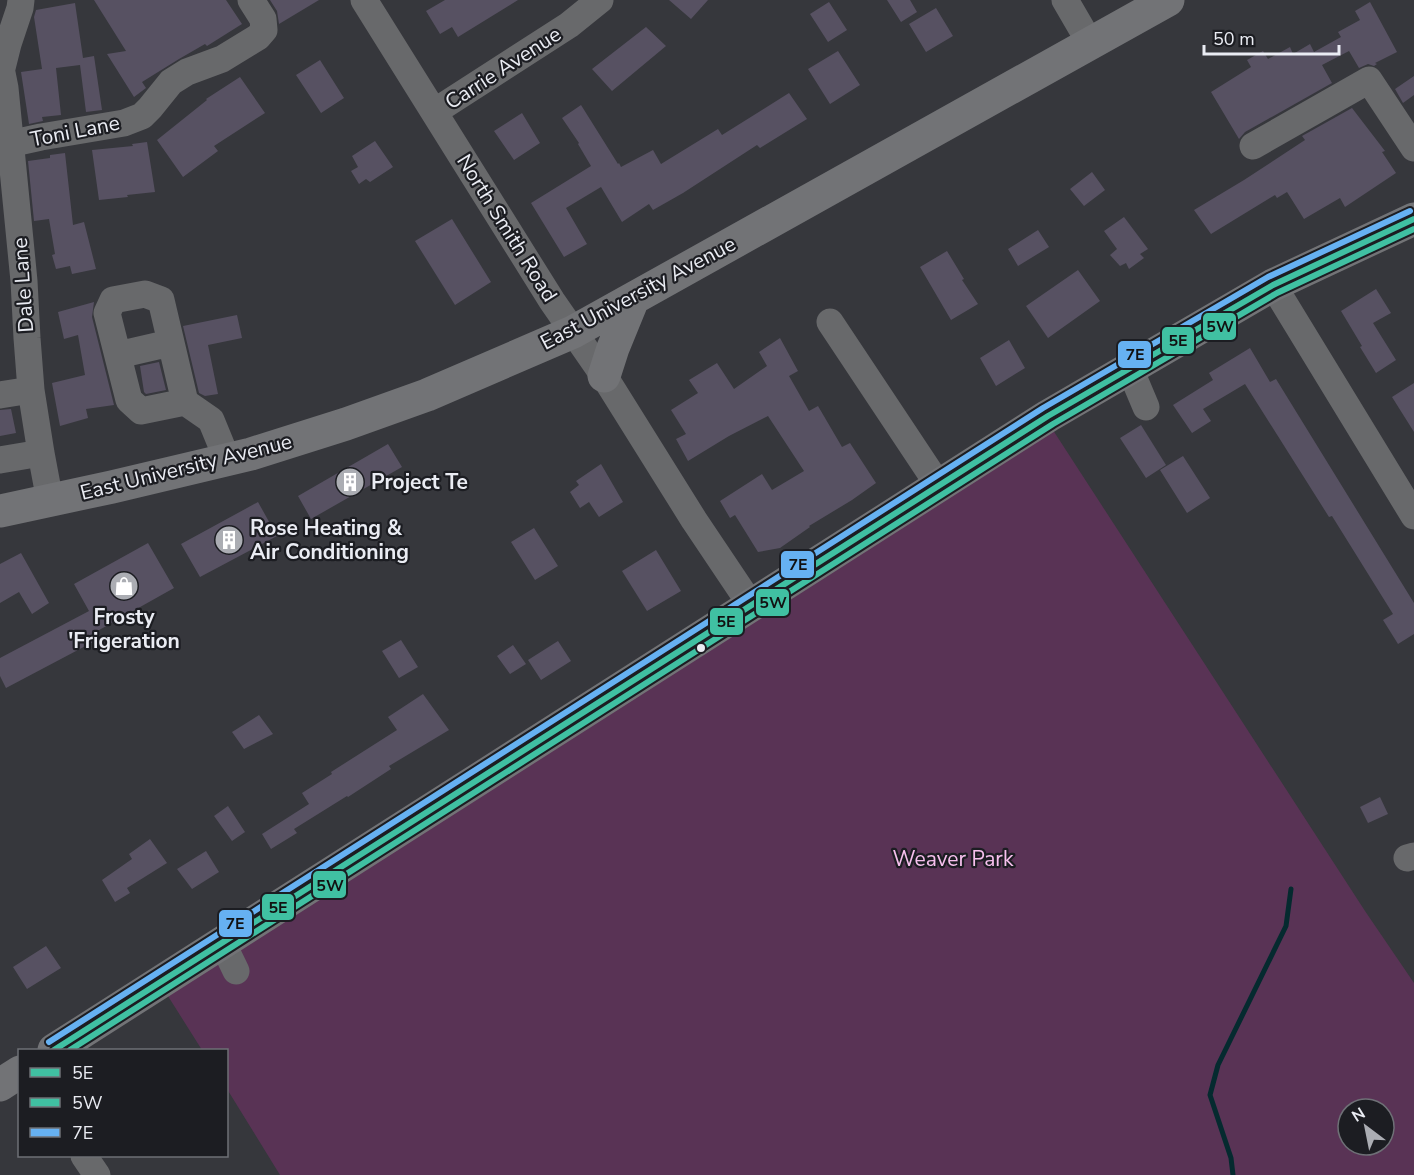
<svg xmlns="http://www.w3.org/2000/svg" width="1414" height="1175" viewBox="0 0 1414 1175" font-family="'Nunito Sans',sans-serif">
	<style>
		.green { fill: #593355; fill-rule: evenodd }
		.lines { fill: none; stroke-linecap: round; stroke-linejoin: round }
		.stream { stroke: #052a2f; stroke-width: 5 }
		.building { fill: #575162 }
		.minor { stroke: #68696b; stroke-width: 27 }
		.major { stroke: #727376; stroke-width: 33 }
		.bus-1-casing { stroke: #1c1d22; stroke-width: 10 }
		.bus-2-casing { stroke: #1c1d22; stroke-width: 10 }
		.bus-3-casing { stroke: #1c1d22; stroke-width: 10 }
		.bus-1 { stroke: #40c0a2; stroke-width: 6 }
		.bus-2 { stroke: #40c0a2; stroke-width: 6 }
		.bus-3 { stroke: #66b1f2; stroke-width: 6 }
		.bus-dot { fill: #eaecf3; stroke: #1c1d22; stroke-width: 2 }
		.labels { text-anchor: middle; dominant-baseline: central; stroke-width: 4.5; stroke-linejoin: round; paint-order: stroke }
		.street-label { font-size: 21px; fill: #eaecf3; stroke: #1c1d22 }
		.poi-label { font-size: 21px; font-weight: bold; fill: #eaecf3; stroke: #1c1d22; text-anchor: start }
		.park-label { font-size: 21px; fill: #f7c0ee; stroke: #1c1d22 }
		.line-badge { stroke: #1c1d22; stroke-width: 2 }
		.pale-badge-label { font-size: 16px; text-anchor: middle; font-weight: bold; fill: #111 }
	</style>
	<rect width="100%" height="100%" fill="#36373c"/>
	<!-- green -->
	<path class="green" d="M1049 424 1365 911 1414 983V1175H280L227 1089 226 1050H202L161 985ZM1348 1109H1384V1145H1348Z"/>
	<g class="lines">
		<!-- stream -->
		<path class="stream" d="M1233 1175 1231 1158 1210 1095 1218 1065 1286 926 1291 889"/>
	</g>
	<!-- building -->
	<path class="building" d="M94 0H226L242 24 207 46 205 44 179 59 142 82 146 88 134 97 107 54 126 51Z
		M270 0H319L279 24 277 11Z
		M445 0H518L458 37 452 27 440 34 426 11Z
		M669 0H708L691 19Z
		M887 0H910L917 12 901 22Z
		M829 2 847 30 828 42 810 14Z
		M1370 2 1397 52 1375 63 1377 64 1374 66 1368 64 1359 68 1349 51 1322 65 1332 83 1245 132 1239 139 1211 92 1251 67 1247 60 1263 51 1268 59 1290 47 1293 54 1310 44 1314 52 1341 37 1338 32 1360 20 1355 11Z
		M75 3 83 58 94 56 102 110 86 112 80 65 56 68 61 115 42 117 43 121 29 124 21 72 42 69 34 17 36 10Z
		M936 8 953 36 926 52 909 24Z
		M646 27 666 46 612 91 592 69Z
		M838 51 860 85 830 104 808 69Z
		M320 60 344 98 321 113 296 75Z
		M1414 76V95L1403 103 1395 89Z
		M240 77 265 113 214 146 218 151 183 177 157 140 207 100 206 99Z
		M789 93 807 119 760 148 757 145 683 193 653 210 649 204 622 222 601 187 566 208 587 244 564 257 531 203 591 166 578 144 579 143 562 118 581 105 618 164 619 163 621 167 653 150 661 164 718 129 722 135Z
		M1352 108 1385 151 1382 152 1396 173 1345 207 1340 198 1304 219 1287 192 1277 198 1275 195 1211 234 1194 210 1244 180 1305 140 1302 136Z
		M522 113 540 143 514 160 494 131Z
		M375 141 393 167 370 182 366 179 359 184 351 171 358 167 352 156Z
		M147 142 155 192 127 195 128 197 99 200 92 150 133 146 132 144Z
		M65 153 73 225 84 222 96 269 72 274 70 266 56 269 52 255 55 254 49 219 34 221 28 161 50 158V155Z
		M1092 172 1105 190 1084 206 1070 189Z
		M1124 217 1148 249 1140 254 1144 258 1129 269 1126 263 1120 266 1110 255 1117 249 1104 231Z
		M452 219 491 282 455 305 415 241Z
		M1038 230 1049 247 1018 266 1008 249Z
		M947 251 964 279 962 280 978 304 951 320 920 267Z
		M1078 270 1100 301 1048 338 1026 306Z
		M1376 289 1391 313 1373 323 1396 360 1376 373 1360 347 1362 346 1341 311Z
		M94 302 92 317 114 405 86 409 88 418 60 426 52 383 85 375 78 335 64 339 58 312Z
		M237 315 242 338 208 345 218 394 205 396 199 393 183 326Z
		M780 338 798 371 789 376 809 411 818 406 842 447 850 443 876 483 852 500 809 526 810 527 780 548 758 552 735 515 730 518 720 501 762 474 772 490 804 471 768 416 729 436 688 461 676 439 686 434 671 410 698 393 689 380 717 363 734 389 767 366 759 352Z
		M1009 340 1025 368 996 386 980 358Z
		M1250 348 1270 382 1276 379 1414 603V634L1398 644 1383 620 1393 614 1332 516 1329 517 1245 384 1203 409 1211 421 1192 433 1173 405 1213 380 1209 373Z
		M159 362 166 390 146 394 144 392 140 366Z
		M1414 383V432L1392 397Z
		M11 409 16 433 0 436V410Z
		M1141 425 1166 465 1146 478 1120 438Z
		M388 444 402 467 311 519 298 496Z
		M1183 456 1210 498 1187 513 1160 470Z
		M601 464 623 502 599 517 589 502 580 508 570 492 579 485 576 481Z
		M258 502 277 536 200 577 181 544Z
		M534 528 558 566 535 580 511 542Z
		M148 543 174 588 92 634 95 641 6 688 0 676V658L89 611 74 584Z
		M656 550 681 591 647 611 622 571Z
		M21 553 49 603 32 614 19 592 0 603V564Z
		M401 640 418 667 399 678 382 651Z
		M558 641 571 661 541 680 528 660Z
		M513 645 526 664 510 674 497 656Z
		M423 694 449 730 389 766 391 769 348 797 347 796 294 829 297 833 271 849 262 834 309 804 302 793 332 774 331 772 397 730 388 717Z
		M259 715 273 734 244 749 232 732Z
		M1380 797 1388 814 1368 823 1360 807Z
		M228 806 245 832 232 841 214 816Z
		M150 839 167 863 127 888 130 893 115 902 102 880 132 859 129 854Z
		M206 851 219 872 192 889 177 869Z
		M46 946 61 968 27 989 13 967Z"/>
	<g class="lines">
		<!-- minor -->
		<path class="minor" d="M364 0 552 301 604 376 694 520 751 605
			M1065 0 1090 43
			M0 63 5 88 24 281 27 338 31 390 41 453 50 501
			M2 68 8 44 20 8 21 0
			M434 112 569 25 600 0
			M0 146 41 137 124 123 142 116 150 108 171 82 187 72 222 59 258 37 264 30 263 19 251 0
			M1253 146 1369 80 1414 148
			M1273 285 1414 516
			M830 322 939 486
			M118 355 170 343
			M1130 369 1146 407
			M0 395 31 390
			M185 402 141 411 129 400 107 313 113 300 145 294 161 300 185 402 211 420 227 459
			M0 460 41 453
			M1407 858 1414 856
			M223 944 236 971
			M84 1156 97 1175"/>
		<!-- major -->
		<path class="major" d="M604 376 613 348 633 299
			M0 511 112 487 251 454 346 424 427 395 573 332 1168 0
			M54 1050 1048 416 1273 285 1414 219
			M0 1085 20 1072"/>
		<!-- bus-1 casing -->
		<g class="bus-1-casing">
			<path id="bus-1" d="M54 1050 1048 416 1273 285 1414 219"/>
		</g>
		<!-- bus-2 casing -->
		<g class="bus-2-casing">
			<path id="bus-2" d="M70 1050 1053 424 1277 293 1414 229"/>
		</g>
		<!-- bus-3 casing -->
		<g class="bus-3-casing">
			<path id="bus-3" d="M49 1042 1043 408 1268 277 1410 211"/>
		</g>
		<!-- bus-1 -->
		<use href="#bus-1" class="bus-1"/>
		<!-- bus-2 -->
		<use href="#bus-2" class="bus-2"/>
		<!-- bus-3 -->
		<use href="#bus-3" class="bus-3"/>
	</g>
	<!-- icons -->
	<defs>
		<g id="building-disc" transform="scale(1.5)"><circle r="9.5" fill="#abadb3" stroke="#1c1d22"/><path d="M-4-6H4V6H1V3H-1V6H-4ZM-2.5-4.3h1.7v1.8h-1.7ZM.8-4.3h1.7v1.8H.8ZM-2.5-1h1.7V.8h-1.7ZM.8-1h1.7V.8H.8Z" fill="#fff"/></g>
		<g id="shop-disc" transform="scale(1.5)"><circle r="9.5" fill="#abadb3" stroke="#1c1d22"/><path d="M-5-2.5h2.3a2.7 3.5 0 0 1 5.4 0H5L5.5 6h-11ZM-1.5-2.5h3a1.5 2.3 0 0 0-3 0Z" fill="#fff"/></g>
	</defs>
	<g fill-rule="evenodd">
		<use href="#building-disc" x="350" y="482"/>
		<use href="#building-disc" x="229" y="540"/>
		<use href="#shop-disc" x="124" y="586"/>
	</g>
	<!-- markers -->
	<circle class="bus-dot" cx="701" cy="648" r="5"/>
	<g class="labels">
		<!-- street labels -->
		<g class="street-label">
			<text transform="translate(503 68) rotate(-33)">Carrie Avenue</text>
			<text transform="translate(75 131) rotate(-11)">Toni Lane</text>
			<text transform="translate(507 228) rotate(58)">North Smith Road</text>
			<text transform="translate(23 285) rotate(-94)">Dale Lane</text>
			<text transform="translate(638 293) rotate(-28)">East University Avenue</text>
			<text transform="translate(186 467) rotate(-14)">East University Avenue</text>
		</g>
		<!-- poi labels -->
		<g class="poi-label">
			<text x="371" y="482">Project Te</text>
			<text x="250" y="528">Rose Heating &amp;<tspan x="250" dy="24">Air Conditioning</tspan></text>
			<text x="124" y="617" text-anchor="middle">Frosty<tspan x="124" dy="24">'Frigeration</tspan></text>
		</g>
		<!-- park labels -->
		<g class="park-label">
			<text x="953" y="859">Weaver Park</text>
		</g>
	</g>
	<g class="line-badge">
		<rect x="1202" y="312" width="35" height="29" rx="6" fill="#40c0a2"/>
		<rect x="1161" y="326" width="34" height="29" rx="6" fill="#40c0a2"/>
		<rect x="1117" y="340" width="35" height="29" rx="6" fill="#66b1f2"/>
		<rect x="780" y="550" width="35" height="29" rx="6" fill="#66b1f2"/>
		<rect x="755" y="588" width="35" height="29" rx="6" fill="#40c0a2"/>
		<rect x="709" y="607" width="35" height="29" rx="6" fill="#40c0a2"/>
		<rect x="312" y="870" width="35" height="29" rx="6" fill="#40c0a2"/>
		<rect x="261" y="893" width="34" height="28" rx="6" fill="#40c0a2"/>
		<rect x="218" y="909" width="35" height="29" rx="6" fill="#66b1f2"/>
	</g>
	<g class="pale-badge-label">
		<text x="1220" y="332">5W</text>
		<text x="1178" y="346">5E</text>
		<text x="1135" y="360">7E</text>
		<text x="798" y="570">7E</text>
		<text x="773" y="608">5W</text>
		<text x="726" y="627">5E</text>
		<text x="330" y="891">5W</text>
		<text x="278" y="913">5E</text>
		<text x="235" y="929">7E</text>
	</g>
	<!-- legend -->
	<rect x="18" y="1049" width="210" height="108" fill="#1c1d22" stroke="#6e7076" stroke-width="1.5"/>
	<rect x="30" y="1068" width="30" height="9" fill="#40c0a2" stroke="#6e7076" stroke-width="1.5"/>
	<text x="72" y="1079" font-size="18" fill="#eaecf3">5E</text>
	<rect x="30" y="1098" width="30" height="9" fill="#40c0a2" stroke="#6e7076" stroke-width="1.5"/>
	<text x="72" y="1109" font-size="18" fill="#eaecf3">5W</text>
	<rect x="30" y="1128" width="30" height="9" fill="#66b1f2" stroke="#6e7076" stroke-width="1.5"/>
	<text x="72" y="1139" font-size="18" fill="#eaecf3">7E</text>
	<!-- north arrow -->
	<g transform="translate(1366 1127) rotate(328)"><circle r="28" fill="#1c1d22" stroke="#6e7076" stroke-width="1.5"/>
	<path d="M0-4.5L10 22L0 15L-10 22Z" fill="#abadb3"/>
	<text y="-9" font-size="16" font-weight="bold" text-anchor="middle" fill="#eaecf3">N</text>
	</g>
	<!-- scale -->
	<path d="M1204 45v9h135v-9" fill="none" stroke="#eaecf3" stroke-width="3"/>
	<text x="1213" y="45" font-size="18" fill="#eaecf3" stroke="#1c1d22" stroke-width="4.5" paint-order="stroke">50 m</text>
</svg>
